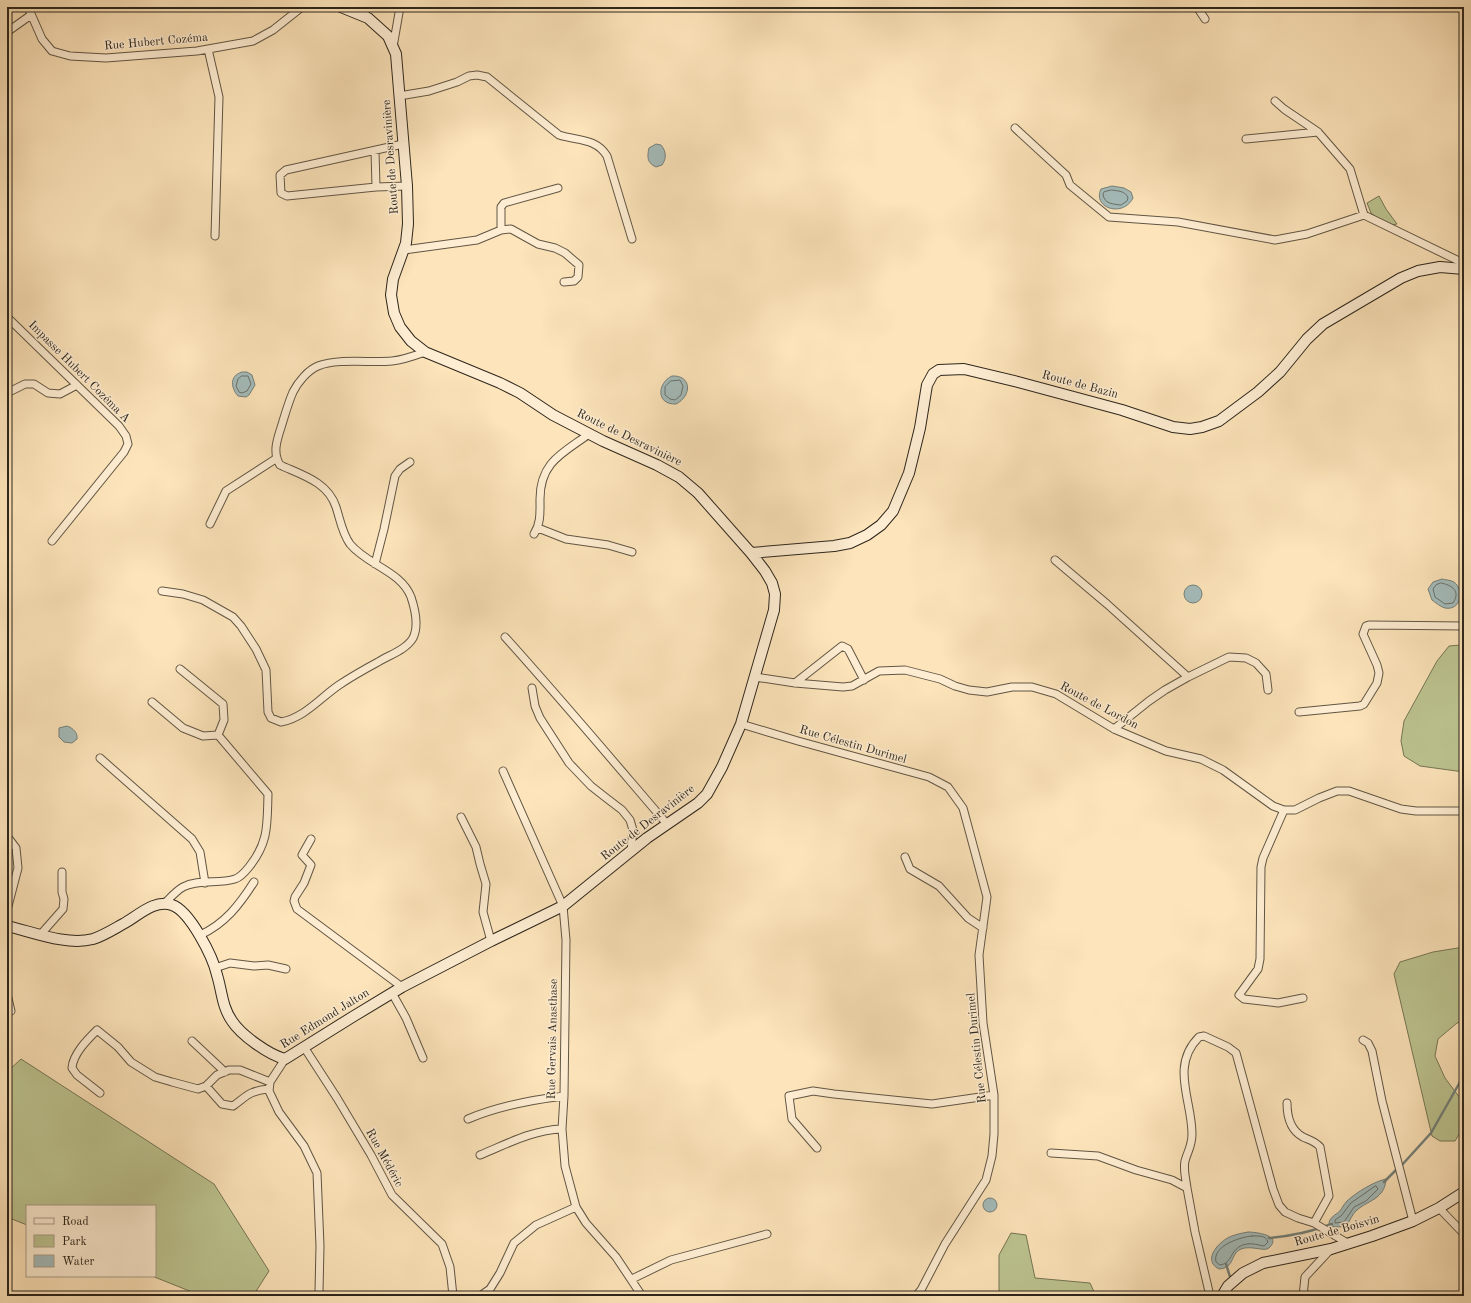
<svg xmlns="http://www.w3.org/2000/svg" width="1471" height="1303" viewBox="0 0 1471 1303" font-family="'Old Standard TT',serif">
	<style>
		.green { fill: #bdc591; stroke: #757656 }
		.water { fill: #a4bcbb; stroke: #74807b }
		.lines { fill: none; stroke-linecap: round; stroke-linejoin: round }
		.shore { stroke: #68716c; stroke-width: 1 }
		.stream { stroke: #74807b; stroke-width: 2.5 }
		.street-casing { stroke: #615644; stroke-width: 9 }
		.secondary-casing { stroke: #2d261c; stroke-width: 12 }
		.street { stroke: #feedd2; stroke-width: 7 }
		.secondary { stroke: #feedd2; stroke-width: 10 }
		.labels { text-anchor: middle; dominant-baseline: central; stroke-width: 3; stroke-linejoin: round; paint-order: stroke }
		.street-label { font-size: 12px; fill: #2d261c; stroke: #feedd2 }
	</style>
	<rect width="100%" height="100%" fill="#fde4ba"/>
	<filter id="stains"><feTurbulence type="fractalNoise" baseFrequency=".005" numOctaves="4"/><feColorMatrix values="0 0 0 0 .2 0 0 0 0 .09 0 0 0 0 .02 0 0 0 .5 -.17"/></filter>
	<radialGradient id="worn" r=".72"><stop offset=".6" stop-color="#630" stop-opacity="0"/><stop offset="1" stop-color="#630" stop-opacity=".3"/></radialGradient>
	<!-- green -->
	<path class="green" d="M1379 196 1386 209 1397 224 1388 226 1371 213 1367 203Z
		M1461 645 1464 648V772L1420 766 1404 756 1401 741 1404 721 1437 661 1449 646Z
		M1464 947V1021L1457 1023 1438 1039 1435 1056 1445 1078 1460 1098 1463 1128 1455 1141H1440L1432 1136 1394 974 1400 962 1433 952Z
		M21 1059 214 1184 269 1271 253 1296H202L152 1276H155V1206H27V1225L7 1217V1072Z
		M1011 1233 1026 1235 1035 1278 1090 1283 1096 1296H999V1255Z"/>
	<!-- water -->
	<path class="water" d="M656 144 661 145C666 151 667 158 662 165L656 167C647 163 647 157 649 148Z
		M1112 186 1124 188 1131 192 1133 198C1123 218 1092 208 1101 189Z
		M242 372H247L252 375 255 385 249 395 246 397 238 396C231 388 229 376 242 372Z
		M672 376C692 375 692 396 676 404 656 405 657 383 672 376Z
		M1442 579C1445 580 1451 580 1454 582 1465 590 1461 611 1445 608 1441 607 1436 603 1432 600L1428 589 1433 582Z
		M1184 594a9 9 0 1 1 18 0a9 9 0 1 1-18 0Z
		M67 726C73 728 78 733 77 739L72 743 64 742 59 737V728Z
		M1386 1179C1385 1199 1367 1201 1357 1210 1352 1214 1350 1221 1346 1226 1341 1227 1325 1229 1330 1220 1332 1216 1337 1214 1340 1211 1342 1208 1344 1204 1347 1201 1357 1192 1373 1182 1386 1179Z
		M983 1205a7 7 0 1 1 14 0a7 7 0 1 1-14 0Z
		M1248 1232C1255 1232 1283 1235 1269 1248 1264 1252 1251 1245 1241 1249 1230 1254 1235 1268 1219 1269 1201 1260 1220 1240 1232 1236 1237 1234 1243 1233 1248 1232Z"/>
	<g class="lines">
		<!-- shore -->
		<path class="shore" d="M1112 190C1118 191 1126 191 1128 198L1127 201 1121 205C1113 204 1104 204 1103 194L1104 192Z
			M242 376H248L251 384 247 391 242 393 239 392 236 386 238 379Z
			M671 381 680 380 683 386 681 395 675 400 670 399 665 395V387Z
			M1441 583C1452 585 1461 591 1453 603L1445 604 1435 597 1433 589 1436 585Z
			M1376 1186 1378 1189 1366 1201 1354 1207 1344 1222 1335 1223V1220L1341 1216 1351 1203Z
			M1252 1236C1258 1236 1266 1235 1268 1242L1264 1246C1258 1245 1253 1243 1247 1244 1229 1247 1234 1263 1220 1265L1216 1262C1212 1246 1240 1237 1252 1236Z"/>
		<!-- stream -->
		<path class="stream" d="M1401 1166 1431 1133 1464 1075
			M1384 1182 1397 1169
			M1269 1238C1291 1236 1311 1232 1332 1224
			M1226 1264 1231 1280"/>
		<!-- street casing -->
		<g class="street-casing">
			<path id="street" d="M28 7 42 39 52 51 70 56 106 58 197 51 253 41 273 30 302 7
				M1197 7 1205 19
				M363 16 367 7
				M7 32 31 15
				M393 47 400 7
				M208 49 219 97 215 236
				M399 96 429 91 457 82 469 76 477 75 487 77 559 135C578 141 596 138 607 156L632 239
				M1275 101 1284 109 1318 132 1350 169 1364 215 1461 262 1464 265
				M1015 128 1066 175 1070 185 1109 217 1178 222 1275 240 1307 234 1364 215
				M1246 139 1318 132
				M403 144 286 170 280 175 281 193 287 196 376 187 407 186
				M375 151 376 187
				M501 230V207L504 203 558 188
				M404 250 477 240 501 230 511 229 538 244 555 248 565 253 579 265 578 277 574 281 564 282
				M7 317 119 426 126 436 128 444 124 452 52 541
				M7 393 25 384H34L48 393 60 394 77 385
				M210 524 226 491 277 458
				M538 528 566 539 608 545 632 552
				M534 534C541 523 540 512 540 499 540 462 563 453 589 434
				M1055 560 1107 604 1188 677
				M375 564 384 529 395 476 400 469 410 462
				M162 591 183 594 203 600 233 617 241 626 256 649 266 670 268 712 271 718 281 722C304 718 320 698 339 685 351 677 365 669 378 662 389 655 406 650 413 638 419 626 415 609 411 597 401 571 367 565 350 544 342 533 340 519 336 507 328 482 302 475 280 465 271 451 279 435 283 421 286 411 289 401 293 392 298 382 308 370 318 366 337 358 371 363 392 361 403 360 414 356 425 352
				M505 637C560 698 613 761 667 824
				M755 677 795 683 843 687 852 686 879 671 905 670 940 679 955 686 969 690 987 692 1012 687H1032L1056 694 1114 729 1166 751 1201 759 1223 770 1273 806 1284 810H1295L1319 798 1337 791H1349L1401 809 1416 811H1464
				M795 683 842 646 848 649 864 680
				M532 688 535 706 540 718 569 763 591 786 605 797 622 810 630 820 633 830 631 851
				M152 702 183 728 203 736 218 735 224 720 223 704 180 669
				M1299 712 1360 706 1364 704 1377 683 1379 673 1377 665 1363 634 1366 626 1369 625 1464 626
				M741 724 798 741 929 777 948 787 963 808 987 897 979 955 983 1023 994 1095V1134L992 1156 986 1180 945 1244 921 1290 916 1296
				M1114 729 1149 701 1165 690 1188 677 1229 657 1246 658 1256 663 1266 674 1268 690
				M100 758 192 839 200 852 205 883
				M503 771 563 906 566 940 564 1096 562 1129 565 1166 576 1207 586 1223 616 1257 642 1296
				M1284 810 1263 858 1261 867 1260 959 1258 969 1239 995 1244 999 1278 1003 1303 998
				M461 817 476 847 480 864 486 884 483 912 491 941
				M7 836 16 848 18 868 7 910
				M311 839 302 855 311 865 304 883 295 897 294 901 297 909 402 987
				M905 857 910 869 939 886 968 918 983 928
				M165 903C171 897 176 891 183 887 198 879 219 884 235 879 241 877 245 872 249 867 269 842 267 825 268 794L218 735
				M41 934 63 909 64 899 62 892V872
				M200 935C225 924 240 904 254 882
				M215 968 230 963 254 966 268 965 286 969
				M392 993 406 1018 423 1058
				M7 994 11 1011
				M1363 1040 1368 1043 1372 1051 1382 1101 1413 1221
				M192 1041 225 1072
				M304 1047 337 1098 371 1155 392 1195 442 1244 450 1267 453 1296
				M285 1059 270 1082 269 1091 279 1112 304 1146 317 1173 320 1246 319 1292 318 1296
				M206 1086 222 1104 233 1106C248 1095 249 1091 269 1089
				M100 1093 77 1075 72 1068C73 1054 87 1040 97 1030L118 1047 131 1062 155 1077 172 1082 198 1089 206 1086 217 1075 229 1070H240L270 1082
				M1287 1103C1287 1117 1290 1130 1303 1137 1309 1140 1315 1141 1320 1147L1329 1196 1314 1223
				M468 1119C499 1106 530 1100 564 1096
				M817 1148 792 1119 789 1096 813 1091 834 1094 932 1104 994 1095
				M1051 1153 1098 1156 1136 1170 1172 1180 1187 1188 1195 1232 1210 1296
				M480 1155C507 1144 532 1130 562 1129
				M1187 1188C1186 1179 1183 1170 1185 1161 1188 1150 1192 1146 1192 1134 1192 1100 1170 1066 1199 1037L1204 1036 1228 1047 1236 1053 1273 1189 1279 1205 1285 1212 1298 1218 1314 1223 1349 1244
				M1439 1208 1464 1234
				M632 1279 671 1260 767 1234
				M480 1296 490 1289 500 1273 514 1243 536 1225 576 1207
				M1303 1296 1305 1277 1331 1249"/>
		</g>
		<!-- secondary casing -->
		<g class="secondary-casing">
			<path id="secondary" d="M751 553 834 546 850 543 867 535 881 525 893 511 909 473 920 428 927 385 933 374 939 370 964 369 1018 382 1122 410 1173 427 1190 429 1202 427 1219 421 1258 392 1280 372 1307 339 1323 324 1401 278 1418 271 1440 267 1464 269
				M7 926C33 932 67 946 93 939 103 936 114 929 123 924 138 916 154 899 172 905 190 911 213 957 217 975 222 991 222 1007 232 1021 241 1035 269 1055 285 1059L354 1016 402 987 491 941 563 906 647 838 698 803 707 794 722 767 741 724 774 610 775 594 772 583 765 571 751 553 698 493 679 477 657 465 603 441 553 415 520 393 500 383 425 352 411 341 400 327 394 313 391 295 393 279 406 243 408 224 407 186 396 54 388 36 368 18 341 7
				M1222 1296 1228 1286 1243 1273 1263 1263 1331 1249 1372 1236 1413 1221 1439 1208 1464 1192"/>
		</g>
		<!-- street -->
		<use href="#street" class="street"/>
		<!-- secondary -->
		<use href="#secondary" class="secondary"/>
	</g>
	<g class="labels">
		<!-- street labels -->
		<g class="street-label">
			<text transform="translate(156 42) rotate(-5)">Rue Hubert Cozéma</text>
			<text transform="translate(391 157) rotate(-94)">Route de Desravinière</text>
			<text transform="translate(79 372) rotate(45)">Impasse Hubert Cozéma A</text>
			<text transform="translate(1080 385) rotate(15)">Route de Bazin</text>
			<text transform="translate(629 438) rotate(26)">Route de Desravinière</text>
			<text transform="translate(1099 706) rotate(28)">Route de Lordon</text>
			<text transform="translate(853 745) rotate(16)">Rue Célestin Durimel</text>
			<text transform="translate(648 823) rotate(-38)">Route de Desravinière</text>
			<text transform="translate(325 1019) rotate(-32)">Rue Edmond Jalton</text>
			<text transform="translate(553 1039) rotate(-89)">Rue Gervais Anasthase</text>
			<text transform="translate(977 1048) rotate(-96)">Rue Célestin Durimel</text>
			<text transform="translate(384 1158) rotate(61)">Rue Médéric</text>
			<text transform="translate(1337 1231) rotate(-16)">Route de Boisvin</text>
		</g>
	</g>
	<!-- margin -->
	<rect width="1471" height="1303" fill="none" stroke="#fde4ba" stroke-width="24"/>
	<rect x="8" y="8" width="1455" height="1287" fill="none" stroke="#2d261c" stroke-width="2"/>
	<rect x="12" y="12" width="1447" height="1279" fill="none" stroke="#2d261c"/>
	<!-- legend -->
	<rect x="26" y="1205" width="130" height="72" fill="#feedd2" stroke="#aa9d89"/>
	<rect x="34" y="1218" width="20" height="6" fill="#feedd2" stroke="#aa9d89"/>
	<text x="62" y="1225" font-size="12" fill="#2d261c">Road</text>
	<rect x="34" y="1235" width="20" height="12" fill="#bdc591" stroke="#aa9d89"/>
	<text x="62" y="1245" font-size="12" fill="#2d261c">Park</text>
	<rect x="34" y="1255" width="20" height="12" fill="#a4bcbb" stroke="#aa9d89"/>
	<text x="62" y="1265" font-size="12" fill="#2d261c">Water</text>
	<rect width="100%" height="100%" filter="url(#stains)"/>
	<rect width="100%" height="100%" fill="url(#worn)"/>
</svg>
